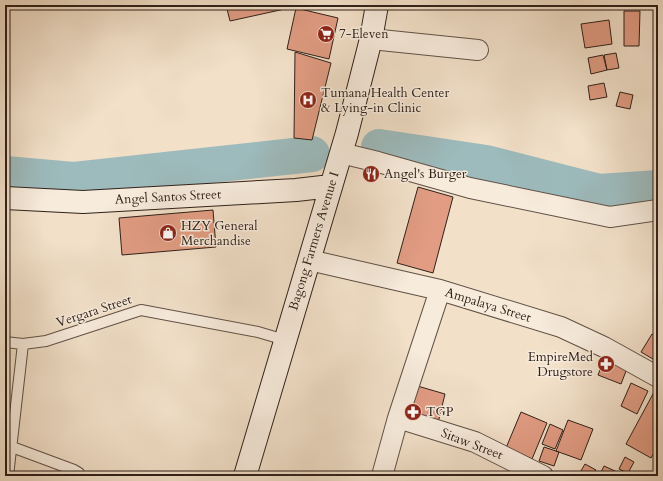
<svg xmlns="http://www.w3.org/2000/svg" width="663" height="481" viewBox="0 0 663 481" font-family="Cardo,serif">
	<style>
		.lines { fill: none; stroke-linecap: round; stroke-linejoin: round }
		.river { stroke: #9dbbbd; stroke-width: 36 }
		.building { fill: #e19c83; stroke: #2f211a }
		.lane-casing { stroke: #605146; stroke-width: 12 }
		.street-casing { stroke: #605146; stroke-width: 22 }
		.secondary-casing { stroke: #2f211a; stroke-width: 24 }
		.lane { stroke: #f7ebdc; stroke-width: 10 }
		.street { stroke: #f7ebdc; stroke-width: 20 }
		.secondary { stroke: #f7ebdc; stroke-width: 22 }
		.labels { text-anchor: middle; dominant-baseline: central; stroke-width: 3; stroke-linejoin: round; paint-order: stroke }
		.poi-label { font-size: 13px; fill: #2f211a; stroke: #f7ebdc; text-anchor: start }
		.street-label { font-size: 13px; fill: #2f211a; stroke: #f7ebdc }
	</style>
	<rect width="100%" height="100%" fill="#f2e0c9"/>
	<filter id="stains"><feTurbulence type="fractalNoise" baseFrequency=".005" numOctaves="4"/><feColorMatrix values="0 0 0 0 .2 0 0 0 0 .09 0 0 0 0 .02 0 0 0 .5 -.17"/></filter>
	<radialGradient id="worn" r=".72"><stop offset=".6" stop-color="#630" stop-opacity="0"/><stop offset="1" stop-color="#630" stop-opacity=".3"/></radialGradient>
	<g class="lines">
		<!-- river -->
		<path class="river" d="M379 147 486 163 599 192 658 188
			M5 174 74 180 312 154"/>
	</g>
	<!-- building -->
	<path class="building" d="M226 5H303L230 21Z
		M296 8 338 18 329 59 287 49Z
		M624 11H640L639 46H624Z
		M609 20 612 44 585 48 581 24Z
		M295 52 331 63 312 140 294 138Z
		M616 53 619 68 607 70 604 55Z
		M603 55 607 70 591 74 588 58Z
		M604 83 607 97 590 100 588 86Z
		M620 92 633 95 630 109 616 106Z
		M418 187 453 197 433 273 397 263Z
		M213 210 216 247 122 255 119 218Z
		M652 334 658 337V362L641 352Z
		M605 357 628 366 621 384 598 375Z
		M631 383 648 391 637 414 621 406Z
		M414 385 445 394 438 423 407 415Z
		M654 392 658 395V446L651 458 626 444Z
		M521 412 547 423 532 459 506 448Z
		M568 420 593 429 581 460 556 451Z
		M550 424 563 430 555 449 542 444Z
		M544 447 559 452 554 466 539 461Z
		M625 457 634 462 628 473 619 469Z
		M585 464 596 470 593 476H578Z
		M604 466 626 476H599Z
		M658 469V476H653Z"/>
	<g class="lines">
		<!-- lane casing -->
		<g class="lane-casing">
			<path id="lane" d="M5 342 23 344 46 341 141 310 258 332 285 340
				M12 447 74 470 79 473 81 476
				M8 476 23 344"/>
		</g>
		<!-- street casing -->
		<g class="street-casing">
			<path id="street" d="M371 39 478 50
				M341 153 378 162 470 188 610 217 658 210
				M309 260 440 290 561 327 604 347 658 377
				M398 418 475 442 543 476
				M382 476 398 418 440 290"/>
		</g>
		<!-- secondary casing -->
		<g class="secondary-casing">
			<path id="secondary" d="M5 198 83 202 296 190 331 186
				M245 476 347 133 371 39 377 5"/>
		</g>
		<!-- lane -->
		<use href="#lane" class="lane"/>
		<!-- street -->
		<use href="#street" class="street"/>
		<!-- secondary -->
		<use href="#secondary" class="secondary"/>
	</g>
	<!-- icons -->
	<defs>
		<g id="supermarket-disc" transform="scale(0.9)"><circle r="9.5" fill="#8f2418" stroke="#f7ebdc"/><path d="M-6-5.5h2.5l.6 2H6L4.5 2H-2.5L-4.4-4H-6ZM-1.5 3.2a1.3 1.3 0 1 0 .1 0ZM3 3.2a1.3 1.3 0 1 0 .1 0Z" fill="#fff"/></g>
		<g id="hospital-disc" transform="scale(0.9)"><circle r="9.5" fill="#8f2418" stroke="#f7ebdc"/><path d="M-5-5h3v3.5h4V-5h3V5h-3V1.5h-4V5h-3Z" fill="#fff"/></g>
		<g id="restaurant-disc" transform="scale(0.9)"><circle r="9.5" fill="#8f2418" stroke="#f7ebdc"/><path d="M-5-6h1v4h1v-4h1v4h1v-4h1v5L-1.5 .5V6h-2V.5L-5-1ZM5-6V6H3V1.5H1.5Q1.5-4 5-6Z" fill="#fff"/></g>
		<g id="shop-disc" transform="scale(0.9)"><circle r="9.5" fill="#8f2418" stroke="#f7ebdc"/><path d="M-5-2.5h2.3a2.7 3.5 0 0 1 5.4 0H5L5.5 6h-11ZM-1.5-2.5h3a1.5 2.3 0 0 0-3 0Z" fill="#fff"/></g>
		<g id="pharmacy-disc" transform="scale(0.9)"><circle r="9.5" fill="#8f2418" stroke="#f7ebdc"/><path d="M-2-6h4v4h4v4h-4v4h-4v-4h-4v-4h4Z" fill="#fff"/></g>
	</defs>
	<g fill-rule="evenodd">
		<use href="#supermarket-disc" x="326" y="34"/>
		<use href="#hospital-disc" x="308" y="100"/>
		<use href="#restaurant-disc" x="371" y="174"/>
		<use href="#shop-disc" x="168" y="233"/>
		<use href="#pharmacy-disc" x="606" y="364"/>
		<use href="#pharmacy-disc" x="413" y="412"/>
	</g>
	<g class="labels">
		<!-- poi labels -->
		<g class="poi-label">
			<text x="339" y="34">7-Eleven</text>
			<text x="321" y="93">Tumana Health Center<tspan x="321" dy="15">&amp; Lying-in Clinic</tspan></text>
			<text x="384" y="174">Angel's Burger</text>
			<text x="181" y="226">HZY General<tspan x="181" dy="15">Merchandise</tspan></text>
			<text x="593" y="357" text-anchor="end">EmpireMed<tspan x="593" dy="15">Drugstore</tspan></text>
			<text x="426" y="412">TGP</text>
		</g>
		<!-- street labels -->
		<g class="street-label">
			<text transform="translate(168 197) rotate(-3)">Angel Santos Street</text>
			<text transform="translate(314 241) rotate(-73)">Bagong Farmers Avenue I</text>
			<text transform="translate(488 305) rotate(17)">Ampalaya Street</text>
			<text transform="translate(94 311) rotate(-18)">Vergara Street</text>
			<text transform="translate(472 444) rotate(21)">Sitaw Street</text>
		</g>
	</g>
	<!-- margin -->
	<rect width="663" height="481" fill="none" stroke="#f2e0c9" stroke-width="20"/>
	<rect x="6" y="6" width="651" height="469" fill="none" stroke="#2f211a" stroke-width="2"/>
	<rect x="10" y="10" width="643" height="461" fill="none" stroke="#2f211a"/>
	<rect width="100%" height="100%" filter="url(#stains)"/>
	<rect width="100%" height="100%" fill="url(#worn)"/>
</svg>
